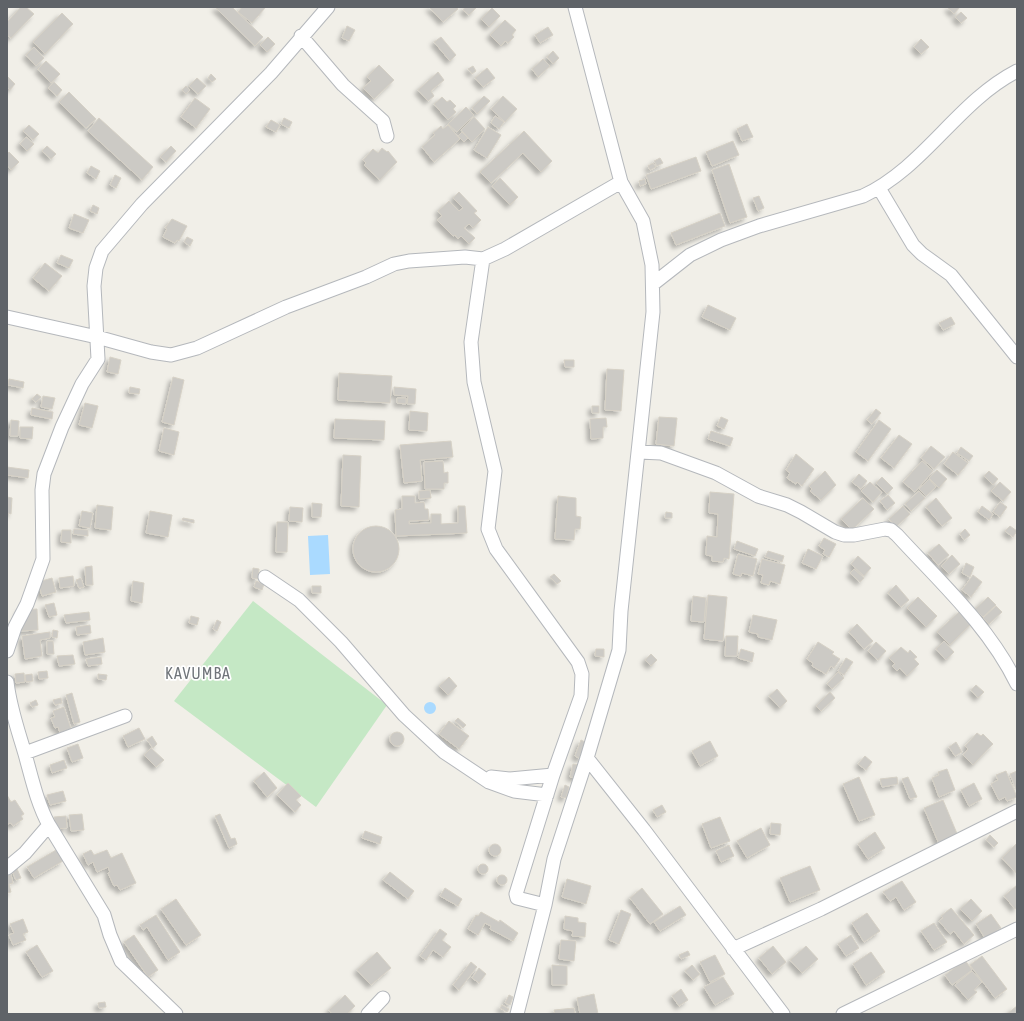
<svg xmlns="http://www.w3.org/2000/svg" width="1024" height="1021" viewBox="0 0 1024 1021" font-family="'Asap Condensed',sans-serif">
	<style>
		.green { fill: #c5e8c5 }
		.water { fill: #aadaff }
		.building { fill: #cccac5; stroke: #d6d1c6; filter: url(#shadow) }
		.lines { fill: none; stroke-linecap: round; stroke-linejoin: round }
		.minor-casing { stroke: #b5b8bc; stroke-width: 15 }
		.minor { stroke: #fff; stroke-width: 13 }
		.labels { text-anchor: middle; dominant-baseline: central; stroke-width: 3.5; stroke-linejoin: round; paint-order: stroke }
		.quarter-label { font-size: 16px; letter-spacing: 1px; fill: #70757a; stroke: #fff }
	</style>
	<defs>
		<filter id="shadow"><feDropShadow dx="-3.5" dy="3.5" stdDeviation="2" flood-color="#0004"/></filter>
	</defs>
	<rect width="100%" height="100%" fill="#f1efe8"/>
	<!-- green -->
	<path class="green" d="M253 601 387 705 316 807 174 701Z"/>
	<!-- water -->
	<path class="water" d="M328 535 330 574 310 575 308 536Z
		M424 708a6 6 0 1 1 12 0a6 6 0 1 1-12 0Z"/>
	<!-- building -->
	<path class="building" d="M21 7H26L34 14 11 38 7 35V22Z
		M215 7H232L263 37 255 46Z
		M242 7H264L265 8 252 23 238 12Z
		M429 7H456L458 9 443 22Z
		M465 7H475L476 8 469 15 463 10Z
		M949 7H960L954 14 948 8Z
		M492 8 500 16 489 27 481 19Z
		M961 12 967 18 961 23 955 17Z
		M62 13 73 24 45 54 33 42Z
		M505 20 516 30 512 35 514 37 508 43 505 41 501 46 490 35Z
		M347 26 355 30 349 41 342 38Z
		M548 27 553 35 540 43 535 35Z
		M268 37 275 44 267 52 260 45Z
		M441 37 456 55 450 61 434 42Z
		M921 39 929 47 921 54 914 47Z
		M34 47 44 58 36 66 26 55Z
		M553 51 559 58 553 64 547 57Z
		M543 59 550 66 538 77 532 69Z
		M46 61 60 74 51 83 38 69Z
		M379 65 394 80 374 99 363 88 371 81 367 77Z
		M473 66 476 71 472 74 468 69Z
		M487 68 495 78 483 87 475 78Z
		M438 72 444 80 431 91 434 96 428 101 418 90Z
		M211 74 216 79 212 82 208 78Z
		M7 76 15 84 10 90 7 87Z
		M197 78 206 86 198 94 189 86Z
		M54 82 62 90 57 96 48 88Z
		M186 86 190 90 186 94 182 90Z
		M69 92 96 119 86 128 59 102Z
		M484 96 490 101 477 114 472 108Z
		M503 96 517 109 505 122 491 109Z
		M442 97 447 102 450 100 456 106 453 109 456 112 448 120 434 104Z
		M195 98 210 109 196 128 181 117Z
		M466 107 474 115 457 132 448 124Z
		M495 116 504 122 499 129 491 123Z
		M474 117 485 129 472 142 461 130Z
		M99 118 153 167 142 180 88 131Z
		M284 118 292 122 289 128 281 124Z
		M271 120 280 125 276 132 266 127Z
		M747 124 753 137 742 141 737 129Z
		M29 125 39 134 33 140 23 131Z
		M448 125 460 139 434 162 422 147 435 135 433 133 441 126 443 129Z
		M488 127 501 135 487 158 474 150Z
		M524 131 552 161 541 172 523 153 491 183 480 172Z
		M462 132 468 138 464 142 458 136Z
		M26 137 34 144 27 151 20 144Z
		M733 141 739 155 712 166 706 152Z
		M47 146 56 154 51 159 42 151Z
		M171 146 176 151 166 162 160 157Z
		M382 148 387 152 388 151 397 162 380 180 364 165 366 163 363 160 373 149 378 153Z
		M9 152 19 162 11 170 7 165V154Z
		M696 157 701 171 651 189 646 175Z
		M660 158 663 163 657 166 654 161Z
		M653 163 656 167 650 170 648 166Z
		M729 164 747 217 730 223 712 170Z
		M91 166 100 171 96 179 87 173Z
		M115 175 121 178 116 188 110 185Z
		M500 178 518 197 510 205 492 186Z
		M645 179 646 184 640 186 639 181Z
		M459 192 477 211 474 213 481 220 473 228 469 224 464 228 475 238 469 244 461 236 458 239 455 235 453 236 437 220 442 216 438 211 449 201 459 211 463 208 453 198Z
		M759 196 764 208 758 211 753 198Z
		M93 205 99 208 97 214 90 211Z
		M720 213 725 226 676 245 671 233Z
		M74 214 89 220 83 233 69 228Z
		M172 219 187 226 179 241 177 240 175 243 163 237 167 229 165 228Z
		M187 237 193 240 190 246 184 242Z
		M61 255 73 260 69 268 57 263Z
		M45 263 62 276 49 291 33 278Z
		M708 305 736 318 730 330 702 317Z
		M951 317 955 324 943 330 939 323Z
		M110 357 121 360 118 374 107 372Z
		M564 360H574V367H565Z
		M607 369 624 370 621 411 605 410Z
		M339 373 392 376 390 403 338 400Z
		M173 377 184 380 174 425 162 422Z
		M9 379 24 382 23 388 8 385Z
		M130 387 140 389 139 394 129 393Z
		M394 387 416 389 415 404H407L408 396 394 395Z
		M37 394 41 397 36 402 32 399Z
		M43 396 55 398 52 409 41 407Z
		M397 398H406V404L397 403Z
		M85 403 98 406 92 428 79 425Z
		M592 406H599V413H592Z
		M32 408 53 412 52 419 31 415Z
		M876 409 881 413 872 424 867 420Z
		M410 411 428 413 427 431 409 430Z
		M659 417 677 418 674 446 656 444Z
		M721 417 728 420 724 429 717 426Z
		M606 418 607 427H603V438L591 439 590 419Z
		M335 419 385 421 384 440 334 438Z
		M11 420 19 421 18 436H10Z
		M879 420 891 429 868 461 856 452Z
		M20 427H33L32 439 20 438Z
		M164 428 179 432 174 455 159 451Z
		M711 431 733 438 730 446 708 439Z
		M899 435 912 444 894 468 881 458Z
		M451 441 453 457 420 460 422 481 404 483 400 445Z
		M931 446 945 457 934 469 921 458Z
		M961 447 973 456 969 461 957 453Z
		M953 452 968 463 958 475 944 464Z
		M796 454 814 469 802 486 797 482 796 484 787 478 790 473 786 470Z
		M343 455 361 456 359 507 341 506Z
		M443 461 444 473 448 472V483H444V489H425L424 462Z
		M922 461 933 471 915 492 903 482Z
		M7 467 29 470 28 478 7 475Z
		M937 470 947 479 939 488 929 478Z
		M825 471 836 485 821 500 810 491 812 489 809 486Z
		M989 471 998 479 993 485 984 476Z
		M859 474 867 481 861 489 852 482Z
		M882 477 893 488 887 494 876 483Z
		M929 479 936 487 926 496 919 489Z
		M870 482 882 492 873 502 861 491Z
		M1000 482 1011 492 1003 501 991 491Z
		M430 490 431 498 419 499V491Z
		M919 491 925 498 911 511 905 504Z
		M710 492 734 494 729 559 724 558 723 562 712 561V556L706 555 707 536 717 537 718 514 709 513Z
		M888 495 895 503 887 510 880 501Z
		M402 496H415V503L424 502 425 509H428L429 520 409 521V524L431 523V514H441V524L458 523V506H465L467 533 396 536 395 510 402 509Z
		M558 496 576 498V516L581 517 580 529H575L574 540 555 539Z
		M7 497 12 498 11 514 7 513Z
		M863 498 874 509 852 530 841 519Z
		M936 498 952 518 942 526 926 507Z
		M1000 502 1007 507 1000 517 993 512Z
		M312 503 322 504 321 517H312Z
		M97 505 113 507 111 530 95 528Z
		M903 506 910 514 896 527 889 519Z
		M982 506 993 514 989 520 978 512Z
		M290 507 303 508 302 522 289 521Z
		M82 511 93 513 90 528 79 526Z
		M150 511 172 515 168 537 146 533Z
		M666 512 672 513V518H665Z
		M183 518 194 520V523L182 520Z
		M277 522H288L287 552H276Z
		M353 549a23 23 0 1 1 46 0a23 23 0 1 1-46 0Z
		M1010 526 1017 531 1013 537 1005 531Z
		M74 529 88 530V536L73 534Z
		M965 529 970 535 964 540 960 534Z
		M62 530H71V543L61 542Z
		M824 538 836 544 829 557 823 554 825 550 819 546Z
		M737 541 758 549 755 556 734 549Z
		M939 544 949 555 938 565 928 553Z
		M808 549 823 556 816 569 802 563Z
		M768 551 784 556 782 562 765 557Z
		M738 554 757 559 753 576 742 573 741 576 733 574Z
		M952 555 960 564 949 574 941 566Z
		M858 556 871 568 864 576 851 564Z
		M762 559 785 565 780 584 770 581 769 585 761 583 763 575 758 574Z
		M966 563 974 567 970 577 962 573Z
		M92 566 93 585H86L85 567Z
		M253 568 259 569 258 579 252 578Z
		M854 569 864 578 860 582 850 573Z
		M554 574 561 581 557 584 550 577Z
		M973 575 982 582 971 597 962 590Z
		M73 576 74 586 60 588 59 578Z
		M52 578 56 592 42 596 38 582Z
		M81 578 84 587 79 588 76 580Z
		M133 581 144 583 142 603 131 601Z
		M256 581 264 584 262 590 254 587Z
		M896 585 909 600 901 607 888 593Z
		M312 586H321V593H312Z
		M708 595 727 597 723 641 704 639Z
		M693 596 706 598 704 622 691 621Z
		M918 597 937 616 926 627 907 608Z
		M988 597 996 605 983 617 975 609Z
		M54 603 57 615 49 617 45 605Z
		M996 606 1002 612 989 624 983 618Z
		M37 609 38 630 20 631 19 610Z
		M961 610 973 622 950 645 937 632Z
		M89 612 90 620 66 623 64 615Z
		M753 615 777 620 772 640 758 637V634L749 632Z
		M191 616 199 618 197 625 189 623Z
		M217 620 221 622 217 631 213 629Z
		M857 624 873 641 864 649 849 632Z
		M90 625 91 633 77 635 76 627Z
		M53 630 58 631 57 638 52 637Z
		M50 632V638L40 640 42 656 25 659 22 636Z
		M726 636H738L737 656H725Z
		M103 638 105 652 85 655 83 642Z
		M47 641H53L54 654H47Z
		M944 641 954 652 946 660 936 649Z
		M818 642 834 652 832 654 840 659 834 668 831 666 826 674 812 666 813 663 807 659Z
		M876 642 886 651 878 660 868 651Z
		M901 647 908 653 910 650 917 657 914 659 919 664 907 676 900 668 897 671 892 666 895 664 889 658Z
		M596 649H604V657L595 656Z
		M741 649 754 653 752 662 738 658Z
		M651 654 657 660 651 666 645 660Z
		M73 655 75 664 59 666 57 656Z
		M101 657 102 664 88 666 86 659Z
		M846 658 853 662 844 675 838 671Z
		M47 671 48 678 39 679 38 672Z
		M838 672 844 678 832 689 827 684Z
		M24 673 25 682 16 683 15 674Z
		M32 674 33 681 26 682 25 675Z
		M98 674 107 675 106 680 98 679Z
		M449 677 457 686 448 695 439 686Z
		M976 685 984 692 978 698 971 690Z
		M777 689 787 701 780 708 769 696Z
		M830 692 835 698 821 711 816 706Z
		M72 693 80 722 74 724 66 695Z
		M61 698 62 703 55 705 53 700Z
		M36 700 38 705 32 707 30 703Z
		M64 707 71 729 60 733 58 727 55 728 51 718 55 717 53 711Z
		M458 718 466 725 463 728 455 721Z
		M449 721 469 736 459 749 439 734Z
		M139 728 145 739 128 747 123 736Z
		M390 739a7 7 0 1 1 14 0a7 7 0 1 1-14 0Z
		M977 733 981 736 983 734 993 744 973 765 963 755 968 749 965 746Z
		M152 736 157 744 153 748 147 740Z
		M581 740 587 743 581 759 575 756Z
		M710 741 718 756 700 766 692 751Z
		M956 742 962 752 955 756 949 747Z
		M78 744 83 758 72 762 67 748Z
		M151 748 164 760 156 767 144 755Z
		M865 756 872 762 866 770 858 764Z
		M64 760 67 768 52 773 50 765Z
		M573 764 581 765 578 778 570 777Z
		M947 769 955 790 939 797 932 778 939 775 938 772Z
		M1006 771 1017 797 1007 801 1005 797 999 800 991 784 998 780 996 775Z
		M1017 771V792L1010 774Z
		M264 772 277 788 267 797 254 781Z
		M859 777 875 815 859 821 843 784Z
		M897 777 898 784 882 787 880 779Z
		M908 777 917 797 910 799 902 779Z
		M288 783 301 796 296 800 301 805 295 812 277 795Z
		M974 783 982 799 969 806 961 790Z
		M565 785 569 787 566 798 561 797Z
		M63 791 66 801 50 805 47 795Z
		M7 795 11 802 15 800 24 814 21 816 23 819 13 826 11 823 7 824Z
		M943 800 958 836 939 844 924 808Z
		M662 805 666 812 657 817 653 810Z
		M82 814 84 830 71 831 69 815Z
		M220 814 231 839 235 838 237 844 229 848 215 816Z
		M66 816 67 828 55 829 54 817Z
		M720 817 730 841 711 848 702 824Z
		M771 823 781 824 780 835 770 834Z
		M761 828 770 845 747 858 737 841Z
		M365 831 382 837 380 844 362 838Z
		M875 832 885 848 868 859 858 844Z
		M990 835 998 843 994 847 986 840Z
		M1017 843V874L1002 858Z
		M489 850a6 6 0 1 1 12 0a6 6 0 1 1-12 0Z
		M729 845 734 856 721 862 716 851Z
		M56 850 63 861 34 878 27 867Z
		M91 850 94 855 107 850 111 858 122 853 136 883 120 890 117 885 114 886 108 873 110 872 108 867 97 872 93 862 88 865 83 854Z
		M14 862 21 878 16 880 9 864Z
		M478 869a5 5 0 1 1 10 0a5 5 0 1 1-10 0Z
		M810 866 820 890 790 902 780 878Z
		M10 871 13 883 9 884 11 892 7 893V872Z
		M390 872 414 891 408 899 383 880Z
		M497 880a5 5 0 1 1 10 0a5 5 0 1 1-10 0Z
		M567 879 591 886 586 904 562 897Z
		M902 881 916 902 904 910 896 897 890 901 883 892Z
		M1017 885V907L1015 909 1004 896Z
		M445 888 462 899 458 906 440 896Z
		M642 888 663 914 650 924 630 898Z
		M176 899 201 935 186 945 161 909Z
		M971 899 982 911 972 921 960 909Z
		M680 906 686 915 660 931 654 922Z
		M951 908 974 935 964 944 954 931 950 934 939 921 943 918 941 916Z
		M621 910 631 914 619 944 609 940Z
		M481 912 499 922 500 920 518 933 513 941 490 929 491 926 485 923 478 935 468 929 476 915 478 916Z
		M867 913 880 931 864 942 852 923Z
		M991 914 1001 928 985 938 976 924Z
		M156 915 180 952 168 960 147 927 143 930 140 925Z
		M565 916 578 918V922L586 923 585 937 572 936 573 931 564 929Z
		M23 919 28 932 23 934 26 940 13 945 9 935 14 933 10 924Z
		M934 923 947 942 934 950 921 931Z
		M440 929 447 934 442 940 451 947 443 957 433 950 426 960 420 956Z
		M134 935 158 970 148 977 124 942Z
		M851 935 859 948 846 956 838 944Z
		M561 940 576 941 574 961 559 959Z
		M37 945 53 971 42 977 26 952Z
		M773 946 786 962 772 974 759 958Z
		M806 946 818 959 802 973 790 960Z
		M688 951 690 955 681 959 679 955Z
		M377 952 391 968 371 985 357 970Z
		M871 952 885 972 866 985 853 964Z
		M715 955 725 974 710 982 700 962Z
		M982 956 1007 989 995 998 970 965Z
		M965 960 972 970 952 985 945 975Z
		M471 962 477 967 459 990 453 985Z
		M552 965 567 966V985H552Z
		M692 965 700 974 693 980 685 971Z
		M479 968 486 974 479 983 472 978Z
		M972 971 982 982 974 990 977 992 968 1000 955 985Z
		M723 977 734 994 715 1005 704 987Z
		M681 989 688 1000 679 1006 672 996Z
		M594 994 598 1014H580L577 998Z
		M345 995 355 1006 347 1014H332L329 1010Z
		M509 995 513 997 510 1005 505 1003Z
		M105 1002 106 1007 99 1008 98 1003Z
		M502 1005 509 1009 507 1012 500 1008Z
		M1017 1006V1014H1008V1013Z
		M574 1008 575 1014H555L554 1010Z"/>
	<g class="lines">
		<!-- minor casing -->
		<g class="minor-casing">
			<path id="minor" d="M301 36 343 85 383 121 387 136
				M879 188 913 245 922 254 951 275 1017 357
				M483 259 471 342 474 382 495 471 488 529 496 549 578 662 582 674 581 696 553 775 516 894 517 898 545 905
				M653 284 690 255 721 240 759 226 863 196C925 167 957 102 1017 71
				M7 317 97 337 151 352 171 355 197 348 286 307 366 277 394 264 409 261 465 257 483 259 505 249 621 182
				M639 452 661 453 716 473 758 496 787 505 801 512 835 532 844 535H854L885 529 891 530 897 535C940 582 989 626 1017 684
				M265 577 299 600 341 642 404 715 444 752 489 782 514 791 547 795
				M7 651 15 627 27 604 43 559 42 490 44 474 62 427 82 384 98 359 94 286 96 268 102 251 142 204 271 73 328 7
				M7 682C10 708 18 730 25 754 32 779 37 803 49 825L25 853 7 868
				M25 753 125 716
				M587 758 644 830 783 1014
				M491 777 510 779 553 775
				M49 825 104 915 110 935 121 961 176 1014
				M733 949 821 909 1017 811
				M368 1014 383 998
				M517 1014 545 905 554 859 587 758 619 650 621 611 653 312 652 265 643 221 621 182 575 7
				M843 1014 1017 929"/>
		</g>
		<!-- minor -->
		<use href="#minor" class="minor"/>
	</g>
	<g class="labels">
		<!-- quarter labels -->
		<g class="quarter-label">
			<text x="198" y="673">KAVUMBA</text>
		</g>
	</g>
	<!-- border -->
	<rect width="1024" height="1021" fill="none" stroke="#5f6368" stroke-width="16"/>
</svg>
